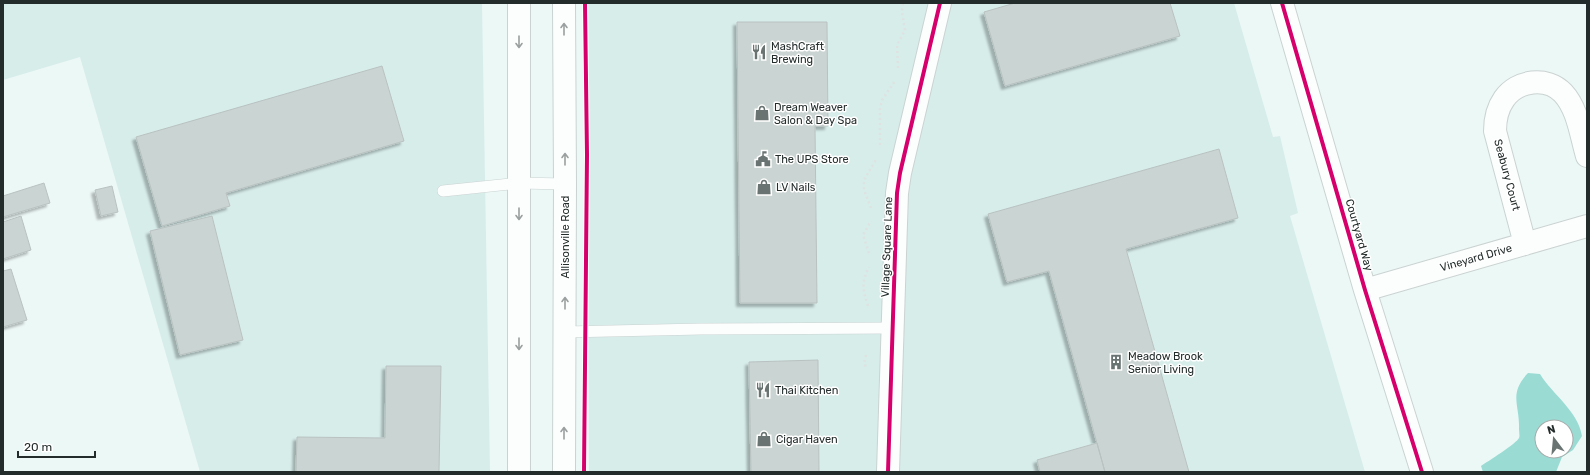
<svg xmlns="http://www.w3.org/2000/svg" width="1590" height="475" viewBox="0 0 1590 475" font-family="Rubik,sans-serif">
	<style>
		.built { fill: #d7edea }
		.water { fill: #9adbd4; fill-rule: evenodd }
		.building { fill: #cad4d2; stroke: #b9c2c1; filter: url(#shadow) }
		.lines { fill: none; stroke-linecap: round; stroke-linejoin: round }
		.service-casing { stroke: #cad3d1; stroke-width: 12 }
		.minor-casing { stroke: #cad3d1; stroke-width: 24 }
		.primary-casing { stroke: #cad3d1; stroke-width: 24 }
		.path { stroke: #dee2e1; stroke-width: 2.5; stroke-dasharray: 2 3; stroke-linecap: butt }
		.service { stroke: #fcfefe; stroke-width: 11 }
		.minor { stroke: #fcfefe; stroke-width: 22 }
		.primary { stroke: #fcfefe; stroke-width: 22 }
		.cycleway-casing { stroke: #fff; stroke-width: 6 }
		.cycleway { stroke: #d6006c; stroke-width: 4 }
		.oneway { stroke: #9aa09f }
		.labels { text-anchor: middle; dominant-baseline: central; stroke-width: 3; stroke-linejoin: round; paint-order: stroke }
		.poi-label { font-size: 11px; fill: #232c2b; stroke: #fff; text-anchor: start }
		.street-label { font-size: 11px; fill: #232c2b; stroke: #fff }
	</style>
	<defs>
		<filter id="shadow"><feDropShadow dx="-3.5" dy="3.5" stdDeviation="1" flood-color="#0004"/></filter>
	</defs>
	<rect width="100%" height="100%" fill="#ecf8f6"/>
	<!-- built -->
	<path class="built" d="M3 3H482L490 472H200L80 57 3 80Z
		M586 3H1234L1273 137 1280 136 1298 213 1290 216 1365 472H589Z"/>
	<!-- water -->
	<path class="water" d="M1528 373 1540 374C1553 395 1578 411 1582 436L1573 450 1562 457 1556 472H1483L1481 466C1487 462 1517 443 1519 438 1520 436 1519 432 1519 429 1520 405 1508 394 1528 373ZM1542 427H1566V451H1542Z"/>
	<!-- building -->
	<path class="building" d="M1015 3H1170L1180 36 1005 86 984 12Z
		M737 22H827L828 126H815L817 303H740Z
		M382 66 404 141 226 193 230 206 162 226 136 137Z
		M1219 149 1238 218 1126 249 1189 472H1105L1049 271 1007 282 988 214Z
		M44 183 50 203 3 217V196Z
		M112 186 118 212 101 216 95 190Z
		M21 216 31 250 3 259V222Z
		M212 216 243 340 180 355 150 231Z
		M11 269 27 320 3 327V271Z
		M818 360 819 472H751L749 362Z
		M386 366H441L439 472H296L297 437 385 438Z
		M1097 443 1105 472H1040L1037 460Z"/>
	<g class="lines">
		<!-- service casing -->
		<g class="service-casing">
			<path id="service" d="M443 191 519 183 565 184
				M565 332 701 329 893 328"/>
		</g>
		<!-- minor casing -->
		<g class="minor-casing">
			<path id="minor" d="M1282 3 1365 290 1422 472
				M1525 244 1495 131C1495 119 1497 109 1504 99 1517 80 1547 76 1563 93 1578 109 1581 136 1587 156
				M1365 290 1587 226
				M888 472 897 193 900 173 940 3"/>
		</g>
		<!-- primary casing -->
		<g class="primary-casing">
			<path id="primary" d="M519 3V472
				M564 3 565 184 564 472"/>
		</g>
		<!-- path -->
		<path class="path" d="M898 68 897 45 905 30 902 12 903 3
			M880 145V108L882 100 895 81
			M871 208 864 190V180L877 158
			M869 253 863 235 871 221
			M868 306C863 290 861 283 869 267
			M866 355 864 363 867 369"/>
		<!-- service -->
		<use href="#service" class="service"/>
		<!-- minor -->
		<use href="#minor" class="minor"/>
		<!-- primary -->
		<use href="#primary" class="primary"/>
		<!-- cycleway casing -->
		<g class="cycleway-casing">
			<path id="cycleway" d="M1282 3 1365 290 1422 472
				M584 472 587 155 585 3
				M888 472 897 193 900 173 940 3"/>
		</g>
		<!-- cycleway -->
		<use href="#cycleway" class="cycleway"/>
	</g>
	<!-- one-way arrows -->
	<defs><path id="oneway-shaft" d="M-6 0H5M1.5-3L5.5 0L1.5 3" fill="none" stroke-width="1.6" stroke-linecap="round" stroke-linejoin="round"/></defs>
	<g class="oneway">
		<use href="#oneway-shaft" transform="translate(564 29) rotate(-90)"/>
		<use href="#oneway-shaft" transform="translate(519 42) rotate(90)"/>
		<use href="#oneway-shaft" transform="translate(565 159) rotate(-90)"/>
		<use href="#oneway-shaft" transform="translate(519 214) rotate(90)"/>
		<use href="#oneway-shaft" transform="translate(565 303) rotate(-90)"/>
		<use href="#oneway-shaft" transform="translate(519 344) rotate(90)"/>
		<use href="#oneway-shaft" transform="translate(564 433) rotate(-90)"/>
	</g>
	<!-- icons -->
	<defs>
		<g id="restaurant-bare" transform="scale(1.2)"><path d="M-5-6h1v4h1v-4h1v4h1v-4h1v5L-1.5 .5V6h-2V.5L-5-1ZM5-6V6H3V1.5H1.5Q1.5-4 5-6Z" fill="#697372" stroke="#fff" stroke-width="2.5" paint-order="stroke"/></g>
		<g id="shop-bare" transform="scale(1.2)"><path d="M-5-2.5h2.3a2.7 3.5 0 0 1 5.4 0H5L5.5 6h-11ZM-1.5-2.5h3a1.5 2.3 0 0 0-3 0Z" fill="#697372" stroke="#fff" stroke-width="2.5" paint-order="stroke"/></g>
		<g id="civic-bare" transform="scale(1.2)"><path d="M-.6-6.5H3V-4.5H.6V-3L4-1V1h2V6H-6V1h2V-1L-.6-3ZM-1.2 2.5V6h2.4V2.5Z" fill="#697372" stroke="#fff" stroke-width="2.5" paint-order="stroke"/></g>
		<g id="building-bare" transform="scale(1.2)"><path d="M-4-6H4V6H1V3H-1V6H-4ZM-2.5-4.3h1.7v1.8h-1.7ZM.8-4.3h1.7v1.8H.8ZM-2.5-1h1.7V.8h-1.7ZM.8-1h1.7V.8H.8Z" fill="#697372" stroke="#fff" stroke-width="2.5" paint-order="stroke"/></g>
	</defs>
	<g fill-rule="evenodd">
		<use href="#restaurant-bare" x="759" y="52"/>
		<use href="#shop-bare" x="762" y="113"/>
		<use href="#civic-bare" x="763" y="159"/>
		<use href="#shop-bare" x="764" y="187"/>
		<use href="#building-bare" x="1116" y="362"/>
		<use href="#restaurant-bare" x="763" y="390"/>
		<use href="#shop-bare" x="764" y="439"/>
	</g>
	<g class="labels">
		<!-- poi labels -->
		<g class="poi-label">
			<text x="771" y="46">MashCraft<tspan x="771" dy="13">Brewing</tspan></text>
			<text x="774" y="107">Dream Weaver<tspan x="774" dy="13">Salon &amp; Day Spa</tspan></text>
			<text x="775" y="159">The UPS Store</text>
			<text x="776" y="187">LV Nails</text>
			<text x="1128" y="356">Meadow Brook<tspan x="1128" dy="13">Senior Living</tspan></text>
			<text x="775" y="390">Thai Kitchen</text>
			<text x="776" y="439">Cigar Haven</text>
		</g>
		<!-- street labels -->
		<g class="street-label">
			<text transform="translate(1507 175) rotate(75)">Seabury Court</text>
			<text transform="translate(1359 235) rotate(74)">Courtyard Way</text>
			<text transform="translate(565 237) rotate(-90)">Allisonville Road</text>
			<text transform="translate(887 247) rotate(-88)">Village Square Lane</text>
			<text transform="translate(1476 258) rotate(-16)">Vineyard Drive</text>
		</g>
	</g>
	<!-- border -->
	<rect width="1590" height="475" fill="none" stroke="#232c2b" stroke-width="8"/>
	<!-- north arrow -->
	<g transform="translate(1554 439) rotate(344)"><circle r="19" fill="#ffffff" stroke="#a7abaa"/>
	<path d="M0-3L7 15L0 10L-7 15Z" fill="#697372"/>
	<text y="-6" font-size="11" font-weight="bold" text-anchor="middle" fill="#232c2b">N</text>
	</g>
	<!-- scale -->
	<path d="M18 451v6h77v-6" fill="none" stroke="#232c2b" stroke-width="2"/>
	<text x="24" y="451" font-size="12" fill="#232c2b" stroke="#ffffff" stroke-width="3" paint-order="stroke">20 m</text>
</svg>
